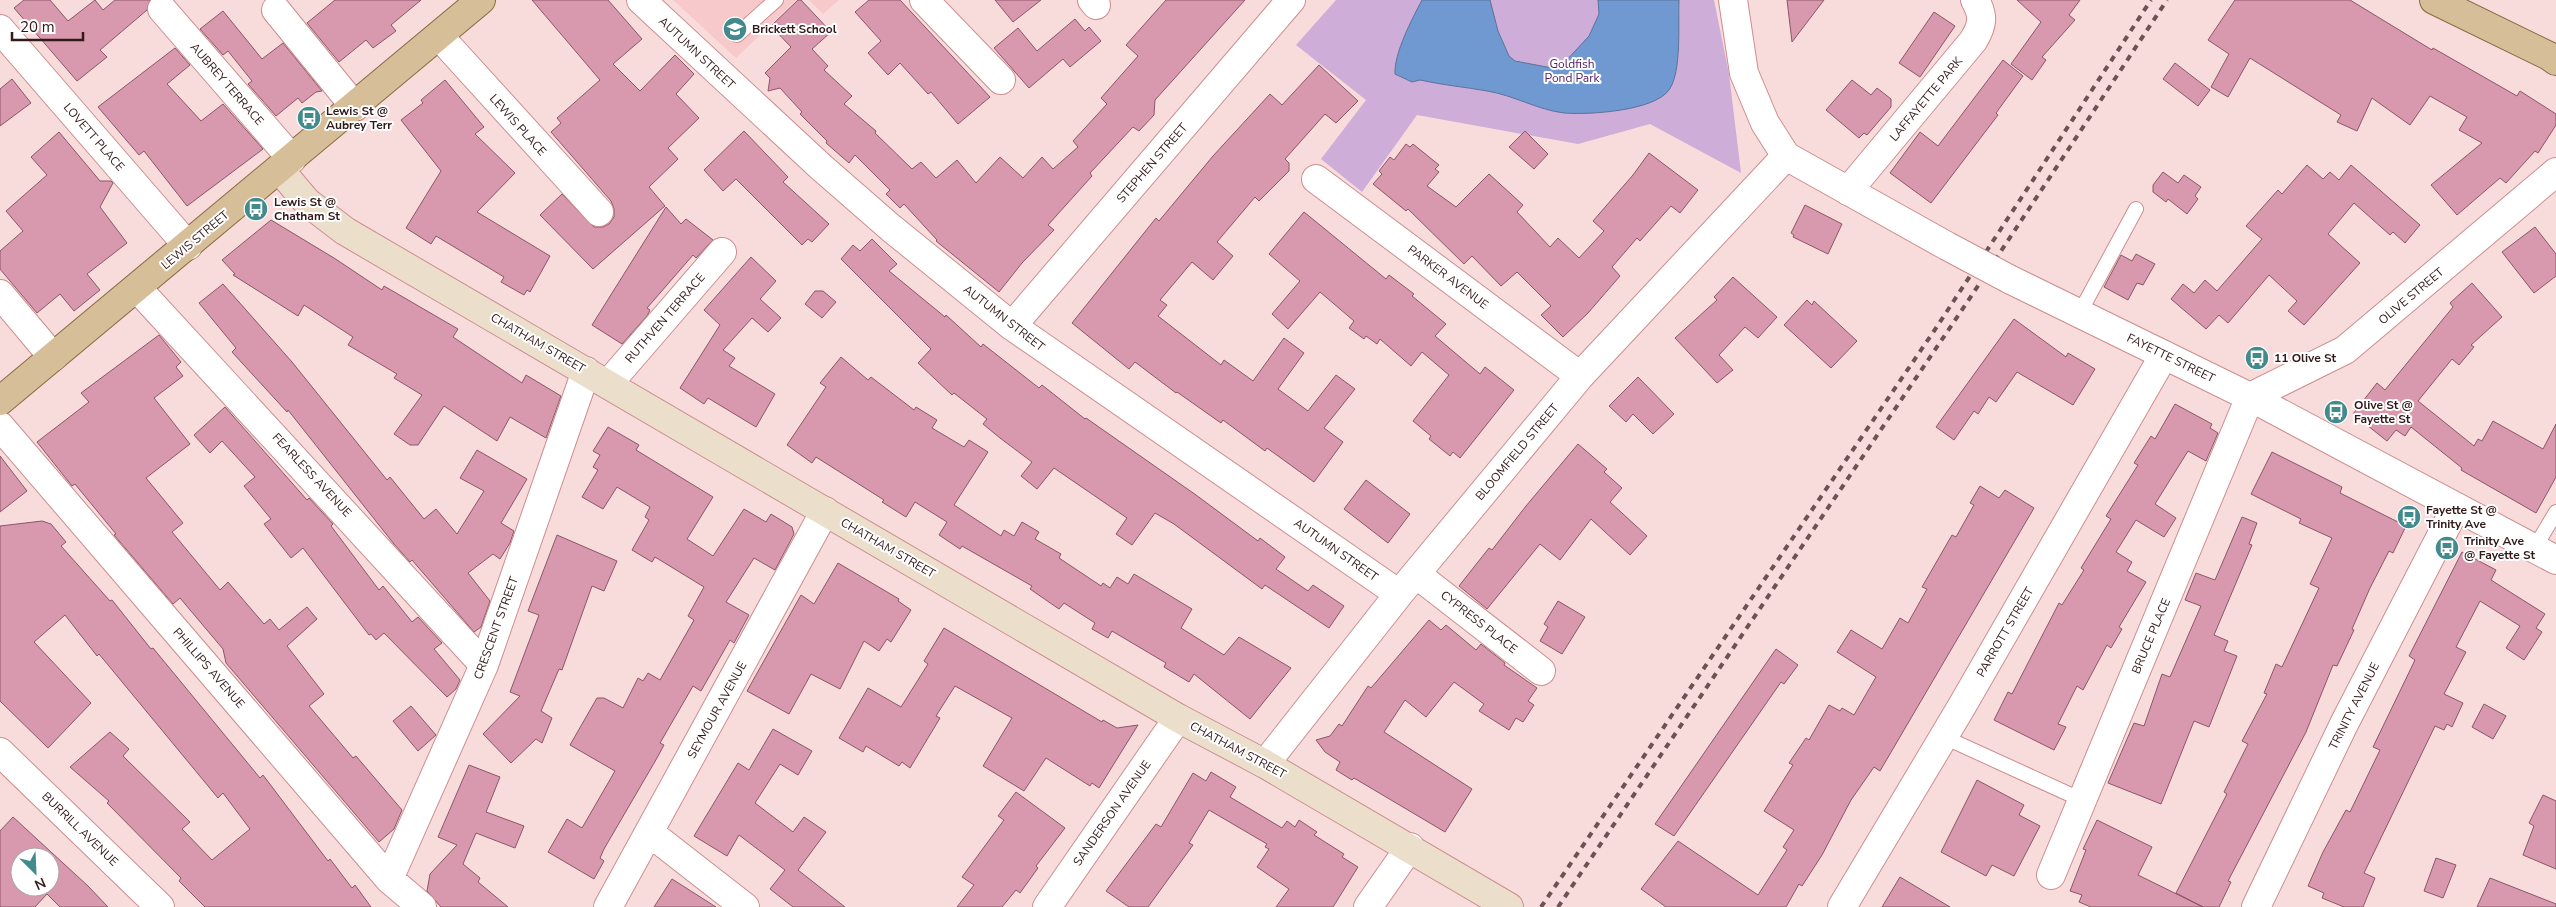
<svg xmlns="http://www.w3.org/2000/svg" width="2556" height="907" viewBox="0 0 2556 907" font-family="'Nunito Sans',sans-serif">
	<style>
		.built { fill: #f8c9ca }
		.green { fill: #ceaed8 }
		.water { fill: #7098d1; stroke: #5d729a }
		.building { fill: #d899ae; stroke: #8d5569; fill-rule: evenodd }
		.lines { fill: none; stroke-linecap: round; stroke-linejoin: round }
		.service-casing { stroke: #ce8d8f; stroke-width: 16 }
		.minor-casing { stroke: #ce8d8f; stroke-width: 30 }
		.tertiary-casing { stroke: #ce8d8f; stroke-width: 30 }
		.secondary-casing { stroke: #ce8d8f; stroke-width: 30 }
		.primary-casing { stroke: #8b6840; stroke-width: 30 }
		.service { stroke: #fff; stroke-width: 14 }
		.minor { stroke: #fff; stroke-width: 28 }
		.tertiary { stroke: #fff; stroke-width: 28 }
		.secondary { stroke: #ebdfcc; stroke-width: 28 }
		.primary { stroke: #d6be98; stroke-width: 28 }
		.rail { stroke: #6c5253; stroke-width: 4; stroke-dasharray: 6 6; stroke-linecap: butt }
		.tertiary-bridge-casing { stroke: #ce8d8f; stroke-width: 30; stroke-linecap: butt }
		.tertiary-bridge { stroke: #fff; stroke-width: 28 }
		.labels { text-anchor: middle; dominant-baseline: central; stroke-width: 4; stroke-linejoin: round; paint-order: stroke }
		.poi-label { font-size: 12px; font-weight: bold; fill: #32191a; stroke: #fff; text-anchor: start }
		.street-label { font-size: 12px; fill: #32191a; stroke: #fff }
		.park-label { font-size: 12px; fill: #501a61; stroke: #fff }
	</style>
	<rect width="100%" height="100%" fill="#f8dcdc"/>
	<!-- built -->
	<path class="built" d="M673 0H796L736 58Z
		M809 0H839L823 14Z"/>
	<!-- green -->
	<path class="green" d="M1336 0H1714L1729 74 1741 173 1650 124 1578 144 1417 115 1362 192 1321 159 1366 100 1296 45Z"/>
	<!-- water -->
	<path class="water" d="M1422 0H1490L1498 31 1509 56 1515 61 1552 68 1564 63 1589 36 1599 14 1598 0H1679C1678 23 1682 72 1669 90 1654 111 1589 115 1564 113 1538 110 1513 95 1487 91 1465 87 1442 85 1420 80L1412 82 1395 74C1394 53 1412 19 1422 0Z"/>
	<!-- building -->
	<path class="building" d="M24 0H50L68 21 95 0 103 10 115 0H150L147 10 100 50 107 57 77 81 14 8Z
		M335 0H421L391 25 396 31 373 48 366 40 339 62 307 23Z
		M532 0H608L642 39 613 64 640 91 675 55 694 74 676 94 699 118 668 148 678 159 649 187 665 206 593 269 540 215 562 194 594 227H603L609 224 614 217V209L611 201 551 132 561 123 557 118 600 80Z
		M798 0H801L831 32 812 49 828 66 824 70 852 96 844 104 876 131 875 133 912 169 921 162 936 178 957 160 976 183 1000 157 1023 178 1042 157 1053 169 1078 147 1073 141 1107 104 1101 98 1138 56 1126 45 1166 0H1245L1155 100 1154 115 1139 131 1133 127 1090 173 1092 176 1048 225 1054 230 1022 263 999 292 936 241 937 240 904 204 900 208 886 194 890 190 855 155 849 163 826 143 827 141 800 114 802 112 780 88 768 91 770 78 765 73 791 47 771 26Z
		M869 0H900L990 97 958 124 931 92 928 94 900 63 888 75 868 53 881 41 855 12Z
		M995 0H1041L1013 22Z
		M1787 0H1824L1792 42Z
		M2017 0H2080L2069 15 2075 20 2042 57 2046 60 2032 80 2011 64 2041 22Z
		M2235 0H2350L2432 50 2433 48 2517 96 2520 91 2556 114V125L2538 153 2535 151 2506 183 2500 178 2457 215 2431 185 2482 143 2459 130 2467 117 2430 96 2410 125 2372 98 2357 131 2337 122 2341 115 2250 58 2228 97 2211 87 2229 54 2208 40Z
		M223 11 262 59 283 43 322 91 316 92 302 103 298 98 276 116 248 84 252 81 228 51 223 55 200 29Z
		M1934 12 1955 26 1920 77 1899 63Z
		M1075 19 1085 31 1089 27 1101 41 1070 67 1063 59 1029 88 994 48 1018 28 1037 51Z
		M175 48 190 65 167 84 201 121 223 104 263 149 187 206 144 151 139 155 98 107Z
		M2003 60 2023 76 1996 113 1998 115 1931 203 1890 173 1920 132 1938 146Z
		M2175 63 2210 90 2198 106 2163 79Z
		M1319 65 1358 101 1336 123 1325 114 1285 159 1289 163V171L1259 201 1255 197 1217 242 1233 256 1213 280 1192 262 1160 300 1167 305 1158 316 1221 365 1224 360 1253 381 1284 338 1304 353 1278 389 1308 411 1336 375 1355 389 1324 428 1343 442 1314 482 1267 448 1265 451 1223 420 1221 423 1177 392 1176 393 1135 362 1129 369 1072 323 1156 218 1159 221 1213 156 1270 94 1282 105Z
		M12 79 31 103 0 126V89Z
		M445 80 484 127 475 134 515 173 477 212 550 256 530 292 527 290 524 295 501 282 504 277 436 236 431 244 406 228 441 171 401 120 423 103 421 100Z
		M1852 80 1871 95 1877 88 1891 99V107L1867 135 1864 133 1859 138 1826 110Z
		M744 131 788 177 783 182 829 224 812 242 808 239 802 245 736 179 723 191 704 170Z
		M1525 131 1548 154 1534 169 1509 147Z
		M59 132 100 181H111L113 183 100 207 127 243 87 274 100 290 74 311 60 294 37 313 0 269V251L23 231 6 211 47 175 31 157Z
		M1406 144 1410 147 1413 144 1439 165 1435 169 1439 172 1427 186 1456 207 1489 174 1523 205 1517 212 1550 247 1558 238 1579 258 1604 231 1593 221 1633 175 1649 153 1698 190 1680 213 1671 206 1640 241 1637 238 1612 267 1620 276 1588 313 1563 337 1541 315 1551 306 1517 272 1501 286 1472 256 1464 264 1408 209 1406 211 1373 184 1382 174 1379 171 1390 157 1394 160Z
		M2307 165 2323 179 2330 172 2339 180 2351 165 2420 225 2405 243 2393 232 2390 235 2354 203 2328 234 2360 263 2304 325 2288 311 2297 301 2269 275 2228 323 2219 315 2206 329 2171 299 2183 284 2194 293 2205 280 2217 291 2262 239 2246 226 2278 190 2282 194Z
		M2163 172 2178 183 2184 175 2201 187 2195 196 2198 199 2187 214 2168 199 2166 202 2153 192V185Z
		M1805 205 1842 224 1828 254 1793 237 1794 235 1791 233Z
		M666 207 681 224 686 219 713 240 696 258 693 255 647 308 650 310 647 316 622 344 592 325Z
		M1304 212 1386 279 1389 275 1414 294 1412 296 1446 324 1435 336 1480 374 1485 367 1514 390 1460 458 1453 452 1450 456 1429 439 1431 436 1413 421 1449 375 1422 352 1411 366 1380 339 1377 344 1366 336 1364 339 1349 328 1354 321 1320 292 1288 329 1272 314 1300 281 1269 254Z
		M271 220 334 258 382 290 384 286 458 329 453 337 522 383 526 375 561 396 546 438 510 417 497 441 444 406 418 445H410L394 434 422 395 394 378 397 374 348 345 353 337 304 305 298 316 233 275 235 274 222 260Z
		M2535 227 2556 254V276L2534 293 2502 252Z
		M872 239 897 264 889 271 945 317 946 315 981 347 983 344 1039 388 1042 385 1085 419 1086 418 1196 495 1258 541 1260 538 1285 557 1276 569 1308 591 1313 585 1344 606 1329 628 1265 585 1262 589 1174 524 1155 513 1132 545 1116 534 1127 518 1054 468 1037 489 1021 476 1032 462 1000 438 983 424 987 419 954 393 952 395 918 363 931 349 841 259 853 245 860 251Z
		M2136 254 2155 264 2143 285 2137 283 2128 300 2104 287 2121 255 2132 261Z
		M751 257 776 281 760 299 781 318 768 332 752 318 723 350 735 358 729 366 775 394 756 427 708 398 704 404 680 388 720 325 704 310Z
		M1733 277 1777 317 1758 338 1745 327 1719 355 1733 370 1717 383 1675 338 1717 300 1714 297Z
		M2472 283 2502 317 2471 345 2474 347 2459 365 2452 359 2418 401 2474 446 2478 439 2482 441 2493 421 2543 449 2556 424V477L2536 513 2461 470 2462 468 2411 427 2405 436 2396 430 2387 441 2353 414 2377 383 2385 390 2453 307 2450 303Z
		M223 284 292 362 387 480 390 477 424 519 436 509 457 534 484 491 460 478 477 450 527 479 501 523 514 531 510 543 500 559 493 554 468 573 490 601 481 627 474 632 412 560 410 562 394 544 288 410 287 412 232 352 236 348 199 303Z
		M815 291H823L836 302 822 318 805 304Z
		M1807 300 1812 305 1814 301 1857 341 1831 368 1784 325Z
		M2014 319 2066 357 2068 353 2095 369 2073 405 2017 372 1996 402 1989 397 1978 414 1974 411 1954 440 1936 427Z
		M159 335 181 362 176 367 183 376 154 398 190 444 146 478 183 523 172 532 220 590 228 582 264 624 270 619 279 630 307 607 317 619 287 646 324 694 309 706 353 758 356 756 402 810 394 829 379 842 226 663 223 649 180 598 173 604 114 535 116 534 75 484 72 486 37 442 89 402 81 393Z
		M841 357 868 380 871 377 914 410 916 407 937 420 932 428 964 447 969 440 988 452 954 505 1001 536 1004 530 1014 536 1022 522 1039 532 1035 539 1061 554 1059 558 1101 586 1103 583 1110 588 1117 577 1128 584 1134 574 1192 609 1181 628 1224 655 1239 637 1291 668 1250 719 1194 674 1189 682 1164 667 1166 663 1112 631 1108 638 1092 629 1095 623 1064 603 1059 609 1030 589 1032 586 962 546 960 549 939 535 947 522 915 502 906 517 882 502 884 500 816 457 812 463 787 445 826 387 820 383Z
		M1638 377 1674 414 1653 434 1633 414 1626 422 1609 406Z
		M2175 404 2212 424 2210 428 2218 433 2206 461 2188 451 2155 504 2176 518 2164 537 2136 520 2116 552 2132 562 2127 571 2146 582 2119 627 2122 629 2111 648 2107 645 2083 690 2077 686 2058 724 2066 727 2054 750 1994 720 2008 692 2012 694 2059 603 2062 605 2084 570 2081 568 2111 519 2106 516 2138 465 2134 463 2151 436 2155 439Z
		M225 407 307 500 309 498 333 524 331 526 379 590 383 586 412 622 418 617 442 643 434 649 460 680 456 689 447 697 384 633 376 640 371 634 369 635 303 548 291 558 264 524 271 519 244 486 255 477 222 441 210 453 194 435Z
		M608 427 639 445 636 450 713 497 687 539 713 556 744 509 766 522 771 514 792 527 794 534 775 570 754 558 726 602 749 615 734 643 730 640 701 691 693 686 660 743 664 745 657 758 604 849 600 858 604 861 594 879 548 852 567 819 582 828 615 771 570 745 597 698H604L623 708 638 678 643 681 648 673 660 680 694 620 688 616 704 587 655 557 652 562 632 550 649 520 645 517 650 507 617 487 603 509 582 497 598 470 593 467 600 455 593 451Z
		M1578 444 1607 469 1604 472 1622 488 1610 502 1647 536 1630 555 1591 519 1560 560 1540 544 1487 609 1459 586 1489 548 1492 550 1526 506Z
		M2272 452 2342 487 2340 493 2406 526 2393 553 2389 551 2370 588 2352 629 2354 630 2337 666 2333 665 2306 732 2228 881 2231 882 2219 907H2203L2176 893 2227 794 2224 792 2248 744 2242 741 2267 694 2264 693 2276 664 2282 667 2319 588 2310 584 2332 538 2299 523 2301 519 2251 494Z
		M0 456 27 491 0 512Z
		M1366 480 1410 514 1388 543 1344 509Z
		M1980 486 1999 498 2005 490 2034 508 1880 771 1874 767 1851 800 1822 855 1802 886 1799 884 1786 907H1666L1641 889 1678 841 1758 895 1787 850 1783 847 1794 830 1764 811 1793 765 1789 763 1806 738 1809 740 1829 705 1840 711 1842 708 1854 715 1876 677 1837 652 1851 630 1882 649 1900 618 1908 623 1927 589 1922 587 1952 535 1956 537 1974 505 1970 503Z
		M2242 517 2257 523 2249 544 2252 545 2214 635 2228 641 2224 651 2237 656 2209 727 2194 721 2161 804 2108 783 2134 723 2144 726 2162 674 2170 677 2201 606 2185 600 2196 573 2215 580Z
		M42 521 51 524 66 542 61 546 110 601 112 600 151 649 153 648 260 778 263 775 328 861 330 859 352 888 355 885 371 907H205L179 881 181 878 107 803 109 801 70 767 110 732 129 749 123 756 190 822 182 829 212 860 250 829 223 793 218 798 99 654 97 656 65 615 34 642 91 703 48 748 0 701V526Z
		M557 535 617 561 604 591 592 586 562 670 559 669 541 711 552 718 542 743 536 739 511 763 483 734 520 696 510 692 539 615 528 611Z
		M2462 552 2496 570 2491 580 2545 614 2536 628 2542 632 2524 660 2506 648 2520 626 2480 601 2456 647 2466 652 2444 694 2463 703 2452 727 2447 724 2444 730 2435 726 2364 873 2375 878 2363 907H2344L2322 898 2324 893 2308 886 2323 852 2346 810 2350 812 2380 750 2373 747 2415 660 2409 656Z
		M838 563 899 599 898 601 911 610 891 642 887 639 879 651 864 641 840 689 811 674 789 714 747 691 801 595 814 604Z
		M1558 601 1585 617 1562 654 1540 641 1548 627 1544 624Z
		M1429 620 1441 630 1446 625 1476 650 1481 644 1505 663 1504 665 1537 688 1528 701 1534 705 1523 722 1516 718 1509 730 1479 711 1484 704 1454 682 1426 717 1405 700 1384 732 1472 789 1445 832 1354 778 1352 780 1336 770 1340 762 1325 752 1316 740 1330 736 1339 724 1342 726 1368 686 1371 688Z
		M944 628 1102 722 1103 720 1117 728 1138 725 1099 788 1092 783 1090 786 1046 758 1024 791 983 766 1012 718 955 686 936 716 940 718 910 768 902 762 899 766 866 746 863 752 839 738 868 688 901 707 928 664 924 661Z
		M1776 649 1798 665 1784 684 1781 682 1674 836 1655 824Z
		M2484 704 2506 716 2493 739 2472 727Z
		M411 706 436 735 418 751 393 721Z
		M773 729 812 751 798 775 780 764 755 803 793 832 804 817 826 832 798 870 845 907H793L770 889 785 870 739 835 727 856 694 836 738 763 749 770Z
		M469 765 500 777 486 812 524 826 515 848 476 833 463 864 480 878 478 882 508 907H441L427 891 430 874 457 845 438 837Z
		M1211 772 1236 787 1230 797 1282 828 1287 821 1295 827 1299 820 1317 832 1314 835 1344 854 1342 857 1358 867 1333 907H1276L1289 889 1257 867 1269 849 1265 847 1267 844 1209 810 1189 843 1193 845 1148 907H1129L1106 891 1156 824 1161 827 1193 773 1206 781Z
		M1977 780 2024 805 2019 815 2040 826 2014 876 1992 865 1986 876 1941 852Z
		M1016 792 1065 828 1036 866 1038 868 1020 893 1016 890 1002 907H957L974 885 962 877 1004 820 998 816Z
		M2543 795 2556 801V869L2523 855 2534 826 2529 823Z
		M13 817 88 886 108 907H60L47 894 35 907H0V831ZM20 857H50V887H20Z
		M2097 820 2152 847 2138 875 2203 907H2091L2079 902 2082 895 2070 891 2086 850 2083 849Z
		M2436 858 2456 865 2443 898 2424 891Z
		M1900 877 1950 907H1882Z
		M2490 878 2556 904V907H2477Z
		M672 879 716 907H654Z"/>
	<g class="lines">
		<!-- service casing -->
		<g class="service-casing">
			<path id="service" d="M737 35 776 0
				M2079 314 2136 209
				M2534 549 2556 512
				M1944 737 2082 800"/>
		</g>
		<!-- minor casing -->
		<g class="minor-casing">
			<path id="minor" d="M641 0 821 167 891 228 1012 326 1399 594
				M924 0 1001 80
				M1092 0 1096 5
				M162 9 292 159
				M276 10 355 107
				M0 29 188 246
				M439 36 599 212
				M1316 179 1580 376
				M1848 191 1973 41C1983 25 1984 16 1975 0
				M137 288 484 665
				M0 294 53 357
				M1012 326 1291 0
				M608 384 722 252
				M0 426 389 879 422 907
				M1416 574 1541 671
				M0 752 160 907
				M1265 764 1399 594 1580 376 1786 156
				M650 833 745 907
				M2051 875 2250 397
				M389 879 484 665 586 371
				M608 907 825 511
				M1047 907 1178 718
				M1368 907 1410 847
				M1842 907 1962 706 2164 355
				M2256 907 2344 724 2456 507"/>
		</g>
		<!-- tertiary casing -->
		<g class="tertiary-casing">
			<path id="tertiary" d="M1733 0 1744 73 1765 123 1786 156 1947 246
				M2009 279 2250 397 2556 560
				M2250 397 2345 350 2556 172"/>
		</g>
		<!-- secondary casing -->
		<g class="secondary-casing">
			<path id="secondary" d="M280 170 307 202 345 231 1178 718 1265 764 1509 907"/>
		</g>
		<!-- primary casing -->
		<g class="primary-casing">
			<path id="primary" d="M2434 0 2549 56 2556 61
				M0 401 481 0"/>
		</g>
		<!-- service -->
		<use href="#service" class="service"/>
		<!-- minor -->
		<use href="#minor" class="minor"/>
		<!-- tertiary -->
		<use href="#tertiary" class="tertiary"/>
		<!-- secondary -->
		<use href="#secondary" class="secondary"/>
		<!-- primary -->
		<use href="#primary" class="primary"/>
		<!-- rail -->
		<path class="rail" d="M1541 907 1934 331 2151 0
			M1558 907 1968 301 2167 0"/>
		<!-- tertiary-bridge casing -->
		<g class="tertiary-bridge-casing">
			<path id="tertiary-bridge" d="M1947 246 2009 279"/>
		</g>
		<!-- tertiary-bridge -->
		<use href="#tertiary-bridge" class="tertiary-bridge"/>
	</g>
	<!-- icons -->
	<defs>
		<g id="school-disc" transform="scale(1.25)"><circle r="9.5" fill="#428a8b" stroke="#fff"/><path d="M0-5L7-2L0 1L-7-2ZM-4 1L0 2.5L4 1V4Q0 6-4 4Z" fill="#fff"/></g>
		<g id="bus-disc" transform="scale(1.25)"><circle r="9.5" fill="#428a8b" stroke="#fff"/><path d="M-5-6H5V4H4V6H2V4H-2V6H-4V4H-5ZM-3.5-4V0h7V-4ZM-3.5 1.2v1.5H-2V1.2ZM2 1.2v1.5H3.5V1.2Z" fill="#fff"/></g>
	</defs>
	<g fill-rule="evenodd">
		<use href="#school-disc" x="735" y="29"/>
		<use href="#bus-disc" x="309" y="118"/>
		<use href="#bus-disc" x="256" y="209"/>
		<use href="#bus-disc" x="2257" y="358"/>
		<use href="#bus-disc" x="2336" y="412"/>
		<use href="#bus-disc" x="2409" y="517"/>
		<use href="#bus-disc" x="2447" y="548"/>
	</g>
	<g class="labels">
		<!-- poi labels -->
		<g class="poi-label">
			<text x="752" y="29">Brickett School</text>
			<text x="326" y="111">Lewis St @<tspan x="326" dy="14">Aubrey Terr</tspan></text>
			<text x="274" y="202">Lewis St @<tspan x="274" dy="14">Chatham St</tspan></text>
			<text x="2274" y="358">11 Olive St</text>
			<text x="2354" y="405">Olive St @<tspan x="2354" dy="14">Fayette St</tspan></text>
			<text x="2426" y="510">Fayette St @<tspan x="2426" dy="14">Trinity Ave</tspan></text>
			<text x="2464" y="541">Trinity Ave<tspan x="2464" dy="14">@ Fayette St</tspan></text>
		</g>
		<!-- street labels -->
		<g class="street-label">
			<text transform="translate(697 53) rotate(43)">AUTUMN STREET</text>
			<text transform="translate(227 84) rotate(49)">AUBREY TERRACE</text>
			<text transform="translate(1926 99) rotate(-50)">LAFFAYETTE PARK</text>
			<text transform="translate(518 125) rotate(48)">LEWIS PLACE</text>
			<text transform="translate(94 137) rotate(49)">LOVETT PLACE</text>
			<text transform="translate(1152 163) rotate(-49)">STEPHEN STREET</text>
			<text transform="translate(195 240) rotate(-40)">LEWIS STREET</text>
			<text transform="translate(1448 277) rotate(37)">PARKER AVENUE</text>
			<text transform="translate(2411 296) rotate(-40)">OLIVE STREET</text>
			<text transform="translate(665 318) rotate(-49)">RUTHVEN TERRACE</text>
			<text transform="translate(1004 318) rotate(38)">AUTUMN STREET</text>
			<text transform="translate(538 343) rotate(30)">CHATHAM STREET</text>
			<text transform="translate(2171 358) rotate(26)">FAYETTE STREET</text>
			<text transform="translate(1517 452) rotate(-50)">BLOOMFIELD STREET</text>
			<text transform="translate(312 475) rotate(47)">FEARLESS AVENUE</text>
			<text transform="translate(888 548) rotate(30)">CHATHAM STREET</text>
			<text transform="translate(1336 550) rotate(35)">AUTUMN STREET</text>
			<text transform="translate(1479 622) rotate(38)">CYPRESS PLACE</text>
			<text transform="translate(496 628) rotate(-70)">CRESCENT STREET</text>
			<text transform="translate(2005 632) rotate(-60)">PARROTT STREET</text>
			<text transform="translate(2151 636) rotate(-67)">BRUCE PLACE</text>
			<text transform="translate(209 668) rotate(49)">PHILLIPS AVENUE</text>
			<text transform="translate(2354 706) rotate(-63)">TRINITY AVENUE</text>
			<text transform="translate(717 710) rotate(-61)">SEYMOUR AVENUE</text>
			<text transform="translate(1238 750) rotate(28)">CHATHAM STREET</text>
			<text transform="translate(1112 813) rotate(-55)">SANDERSON AVENUE</text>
			<text transform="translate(80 829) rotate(44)">BURRILL AVENUE</text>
		</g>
		<!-- park labels -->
		<g class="park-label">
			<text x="1572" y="64">Goldfish<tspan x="1572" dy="14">Pond Park</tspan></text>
		</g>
	</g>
	<!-- north arrow -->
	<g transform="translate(35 872) rotate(156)"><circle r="24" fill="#ffffff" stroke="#ada3a3"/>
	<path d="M0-4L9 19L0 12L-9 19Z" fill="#428a8b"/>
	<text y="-8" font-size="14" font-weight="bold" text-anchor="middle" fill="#32191a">N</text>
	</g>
	<!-- scale -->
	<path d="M12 32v8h71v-8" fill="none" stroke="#32191a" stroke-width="2.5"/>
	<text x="20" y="32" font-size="15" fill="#32191a" stroke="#ffffff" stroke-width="4" paint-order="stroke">20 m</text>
</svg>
